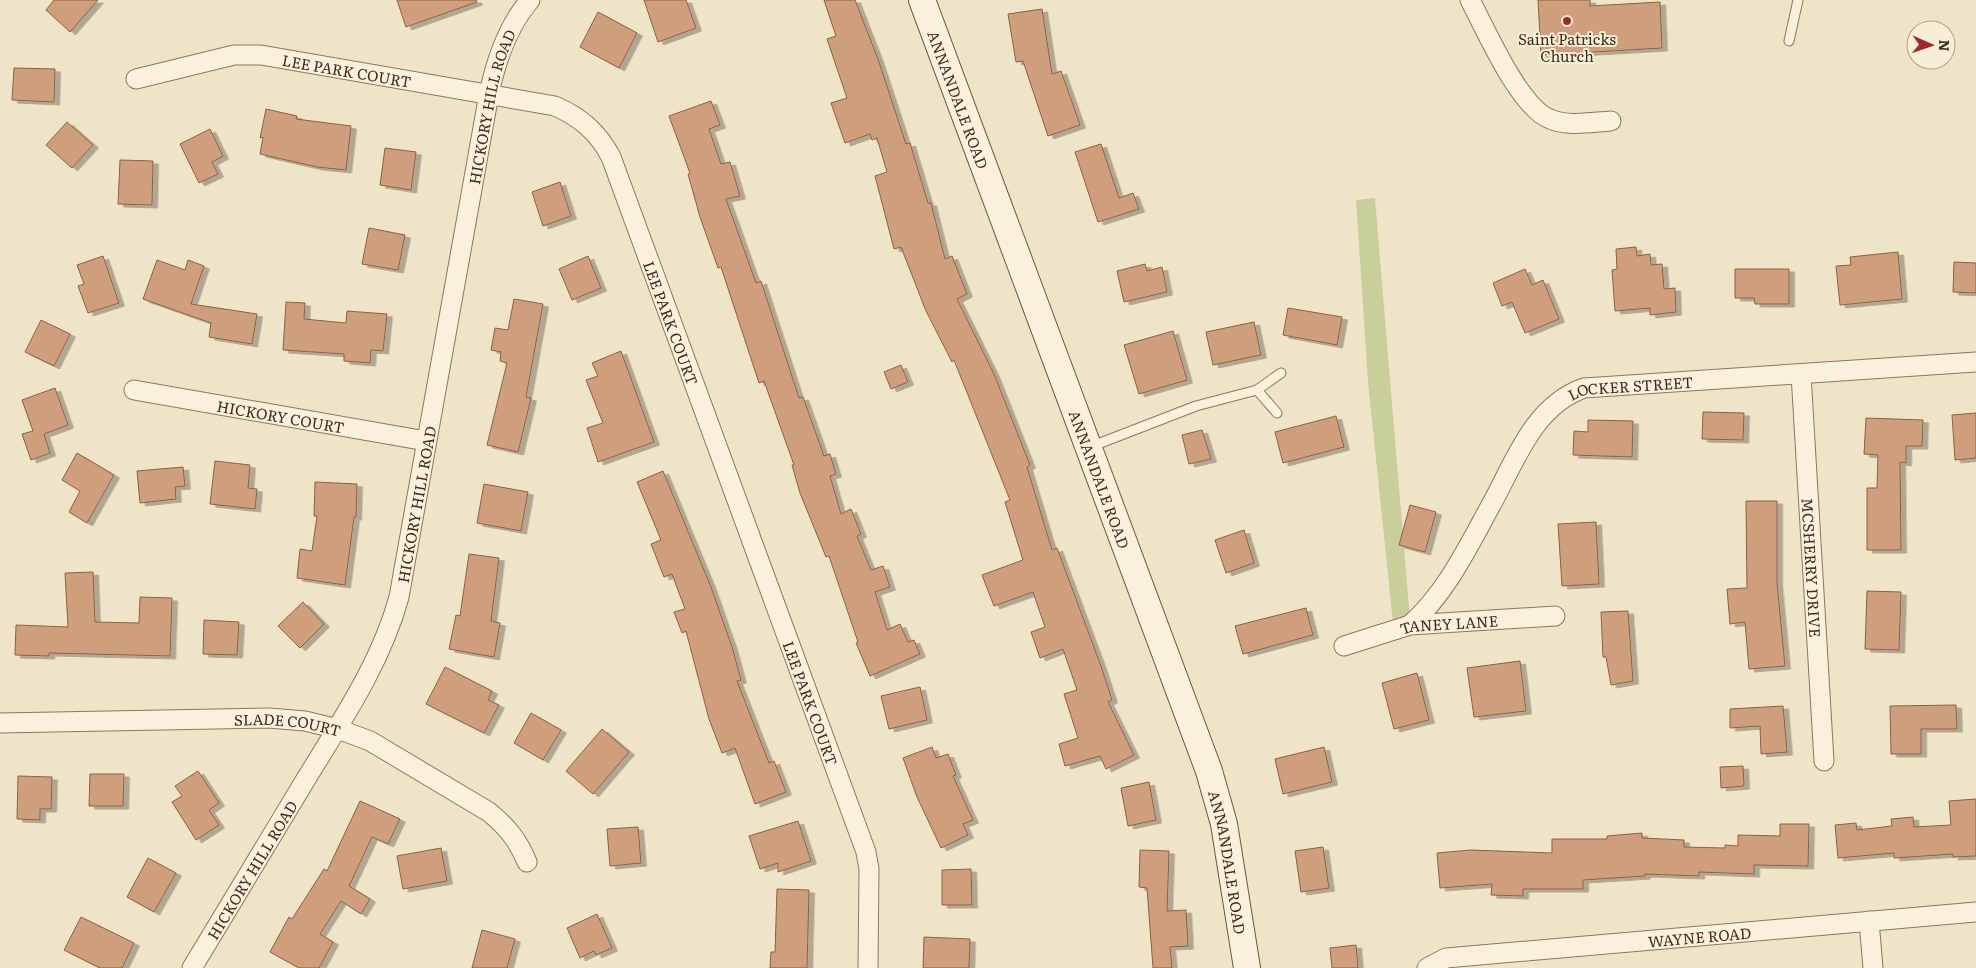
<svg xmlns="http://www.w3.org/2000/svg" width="1976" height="968" viewBox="0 0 1976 968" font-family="Literata,serif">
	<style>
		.green { fill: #c9cf9b }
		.building { fill: #cf9f7d; stroke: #8d5f41; filter: url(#shadow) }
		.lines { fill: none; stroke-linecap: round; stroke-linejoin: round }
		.service-casing { stroke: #8d765c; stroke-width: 11 }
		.minor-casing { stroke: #8d765c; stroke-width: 21 }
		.secondary-casing { stroke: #6f573f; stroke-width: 28 }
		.service { stroke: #faf1dc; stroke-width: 9 }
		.minor { stroke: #faf1dc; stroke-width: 19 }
		.secondary { stroke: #faf1dc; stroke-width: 26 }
		.poi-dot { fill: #9e2a2b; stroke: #f7eed8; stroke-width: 2 }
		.labels { text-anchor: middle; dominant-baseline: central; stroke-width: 4; stroke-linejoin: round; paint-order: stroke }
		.poi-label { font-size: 15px; fill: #3d2e20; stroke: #f7eed8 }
		.street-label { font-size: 15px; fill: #3d2e20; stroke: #f7eed8 }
	</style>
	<defs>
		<filter id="shadow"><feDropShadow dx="5.5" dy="3" stdDeviation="0" flood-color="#0004"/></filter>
	</defs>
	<rect width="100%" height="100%" fill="#f0e4c8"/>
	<!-- green -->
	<path class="green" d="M1375 198 1410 619 1393 623 1368 382 1356 200Z"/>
	<!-- building -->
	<path class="building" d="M54 0H98L70 32 46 10Z
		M397 0H476L477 2 406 27Z
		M644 0H686L696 28 658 42Z
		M824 0H855L878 59 906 144 910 143 928 203H931L945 259 952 256 967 294 957 299 994 374 1019 437 1030 465 1027 467 1052 550 1057 548 1101 666 1112 700 1108 702 1134 755 1106 769 1100 756 1065 766 1059 744 1078 738 1064 694 1077 690 1063 649 1040 658 1031 632 1045 627 1033 592 994 606 982 575 1023 560 1005 502 1010 500 954 360 952 362 926 311 901 247 894 249 875 176 887 172 877 138 872 140 870 134 845 143 831 103 847 98 827 39 836 36Z
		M1538 0H1590V6L1660 2 1662 48 1541 55Z
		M1042 9 1052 74 1061 71 1080 125 1048 136 1023 61 1016 62 1008 14Z
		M598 12 637 33 619 68 580 47Z
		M14 68 55 69 54 102 12 100Z
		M711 101 720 125 709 129 721 164 730 162 740 196 726 199 756 283 761 281 799 398 803 397 824 456 830 454 836 474 830 476 841 514 851 509 861 534 857 536 871 570 883 566 890 587 875 592 887 630 900 624 908 642 914 640 920 654 870 676 856 643 858 642 829 556 826 557 800 493 792 465H794L764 381 759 383 721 267 718 268 700 217 688 174 690 173 669 116Z
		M266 109 297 116 296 119 351 126 346 170 317 167 260 154 263 137 260 138Z
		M67 122 93 145 72 168 46 145Z
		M210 129 223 156 212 162 218 174 199 183 180 144Z
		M1101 144 1119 198 1133 193 1139 209 1098 222 1075 152Z
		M385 148 416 152 411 190 380 185Z
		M120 160 153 161 152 205 118 204Z
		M560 182 571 216 543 226 532 192Z
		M369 228 405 235 398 270 362 264Z
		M1636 247 1637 256 1650 254 1651 265 1662 264 1664 289 1675 288 1676 312 1650 315V308L1615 311 1612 270 1617 269 1616 249Z
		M1898 252 1902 299 1840 305 1836 266 1851 265 1850 257Z
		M103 256 119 303 88 313 78 286 84 284 77 265Z
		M588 256 601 288 572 300 559 269Z
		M157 260 185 270 188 260 204 266 191 304 257 314 252 344 209 337 211 323 143 299Z
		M1954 262 1976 263V293L1953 292Z
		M1145 264 1147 271 1162 267 1167 292 1124 302 1117 271Z
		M1525 269 1532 285 1543 280 1559 319 1525 333 1512 302 1502 306 1493 283Z
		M1735 269H1789V304H1755L1754 298H1735Z
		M514 299 543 304 526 397 531 398 518 452 487 445 507 363 500 361 501 352 491 350 495 328 508 330Z
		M286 302 305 303 304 319 346 323 347 311 387 314 383 351 371 350 370 363 344 361V354L283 350Z
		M1288 308 1342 317 1337 345 1283 335Z
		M41 320 70 334 54 366 25 352Z
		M1254 322 1261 355 1213 365 1206 332Z
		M1173 331 1187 380 1139 394 1124 345Z
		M621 351 654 442 598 462 587 428 603 423 586 380 598 376 592 363Z
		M901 365 908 382 891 389 884 372Z
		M55 388 68 425 44 434 50 453 31 460 22 434 33 431 22 400Z
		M1703 412 1744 413 1743 440 1702 439Z
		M1976 413V458L1955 460 1952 415Z
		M1336 416 1344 447 1283 463 1275 432Z
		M1866 418 1923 420 1922 446H1906V463L1900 462 1901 550H1867V488H1877L1878 455 1864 454Z
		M1588 420 1633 421 1632 457 1573 455 1574 431 1588 432Z
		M1202 430 1211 459 1189 464 1182 435Z
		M77 453 114 475 87 523 69 512 80 491 62 480Z
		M215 461 250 465 248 488 257 489 255 509 210 504Z
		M183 467 185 486 175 487 176 499 140 503 137 471Z
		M663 471 711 587 732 647 741 680 737 681 769 763 774 761 786 792 755 804 735 748 722 753 709 719 686 631 682 633 674 612 685 609 672 574 664 577 651 544 661 540 637 482Z
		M315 482 357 484 356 517H354L345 585 297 578 300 549 312 551 317 516H314Z
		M484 484 528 492 521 531 477 523Z
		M1746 501H1777V583L1785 666 1749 669 1745 622 1730 624 1727 589 1747 588Z
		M1410 505 1436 512 1425 552 1399 545Z
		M1596 522 1599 584 1562 586 1558 524Z
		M1244 530 1254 563 1226 573 1215 540Z
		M469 554 499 558 491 621 500 623 494 657 449 649 456 615 460 616Z
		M93 572 95 622 139 623 140 597 172 598 170 656 49 653V656L15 655 16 625 68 627 65 573Z
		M1867 591 1901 592 1899 650 1865 649Z
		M303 602 324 624 300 648 278 626Z
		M1306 608 1313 635 1243 654 1235 626Z
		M1628 611 1633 681 1611 685 1606 657H1603L1601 612Z
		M204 620 239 622 237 655 203 654Z
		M1520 661 1526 711 1474 717 1467 668Z
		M445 667 492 691 488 700 499 705 484 733 426 704Z
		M1417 673 1429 720 1394 729 1382 683Z
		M920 687 927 720 889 729 881 696Z
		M1956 705 1957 729H1921V754H1891L1890 706Z
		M1783 706 1787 752 1761 754 1760 726 1730 728V709Z
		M531 713 561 730 543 760 514 743Z
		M602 729 629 752 593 794 566 771Z
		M932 747 936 758 948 754 956 775 953 776 973 820 963 824 968 835 941 848 917 797 903 758Z
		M1324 747 1332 782 1283 794 1275 759Z
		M1743 766 1744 786 1721 788 1720 767Z
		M198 771 219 803 209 810 219 825 196 840 172 802 182 796 175 786Z
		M90 774H124L123 806H89Z
		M18 776 52 777 51 809H40V820L17 819Z
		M1149 782 1156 820 1128 826 1121 788Z
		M1976 799V856L1953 857V854L1894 858V853L1838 858 1835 825 1856 823 1857 830 1892 826 1891 819 1913 817 1914 827 1951 825 1949 801Z
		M360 801 400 819 388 844 372 837 349 886 370 899 361 914 341 901 320 934 333 942 319 968H299L270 952 289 917 292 919 324 869 327 871Z
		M798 821 811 861 778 872V863L760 869 749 836Z
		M1780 824H1809L1808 866 1754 865V874L1699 872V876L1645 874V876L1583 880V889H1523V896L1491 895 1492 884 1440 888 1437 853 1471 850 1552 853V839H1607V836L1642 833V838L1684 840V847L1725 848V845L1738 846V835L1780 836Z
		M638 827 641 863 610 866 607 829Z
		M1323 847 1329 888 1301 892 1295 851Z
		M441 848 447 881 403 889 397 856Z
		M1140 850 1169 851 1167 911 1186 910 1188 946 1170 947 1172 968H1153L1147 888 1139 887Z
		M148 858 176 873 154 912 127 897Z
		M971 869 972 905H942V870Z
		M777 889 809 890 807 968H770L771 952H775Z
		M597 914 612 948 596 955 594 951 580 958 567 928Z
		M81 917 134 943 122 968H100L64 950Z
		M482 930 515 939 507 968H472Z
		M924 937 970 939 969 968H923Z
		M1356 945 1358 968H1332L1330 948Z"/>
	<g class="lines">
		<!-- service casing -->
		<g class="service-casing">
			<path id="service" d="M1789 41 1798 0
				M1257 390 1277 413
				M1090 447 1196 406 1257 390 1281 373"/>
		</g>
		<!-- minor casing -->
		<g class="minor-casing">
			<g id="minor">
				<path d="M1470 0C1486 30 1519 107 1550 119 1568 127 1592 122 1611 121"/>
				<path id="s1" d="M136 79 234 55H261L555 106C580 117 598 132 611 157L866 852 869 869 868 968"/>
				<path id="s2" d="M1801 374 1824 761"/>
				<path id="s3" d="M134 390 426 441"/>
				<path id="s4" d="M1410 625C1446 593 1468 547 1491 505 1515 462 1533 406 1584 388L1976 362"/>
				<path id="s5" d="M1344 646 1410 625 1555 616"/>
				<path id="s6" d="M0 723 269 718 305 721 338 729 370 741 489 812C507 827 518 840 527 862"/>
				<path d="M1869 921 1873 968"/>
				<path id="s7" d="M192 968C230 905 268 842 306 779 342 720 381 663 399 597L489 94C496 60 507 27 530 0"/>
				<path id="s8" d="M1427 968 1446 958 1976 912"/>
			</g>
		</g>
		<!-- secondary casing -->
		<g class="secondary-casing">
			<g id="secondary">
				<path id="s9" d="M922 0 1209 771 1224 824 1247 968"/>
			</g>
		</g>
		<!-- service -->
		<use href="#service" class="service"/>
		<!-- minor -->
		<use href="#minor" class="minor"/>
		<!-- secondary -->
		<use href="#secondary" class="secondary"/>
	</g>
	<!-- markers -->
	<circle class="poi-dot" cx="1567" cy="21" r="5"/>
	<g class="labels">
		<!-- poi labels -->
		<g class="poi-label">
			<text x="1567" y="38">Saint Patricks<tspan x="1567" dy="17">Church</tspan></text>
		</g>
		<!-- street labels -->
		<g class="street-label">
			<text stroke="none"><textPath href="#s1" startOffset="215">LEE PARK COURT</textPath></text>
			<text stroke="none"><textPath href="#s9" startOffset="106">ANNANDALE ROAD</textPath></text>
			<text stroke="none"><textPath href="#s7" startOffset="925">HICKORY HILL ROAD</textPath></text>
			<text stroke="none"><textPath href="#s1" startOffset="680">LEE PARK COURT</textPath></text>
			<text stroke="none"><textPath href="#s4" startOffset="345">LOCKER STREET</textPath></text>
			<text stroke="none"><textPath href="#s3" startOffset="149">HICKORY COURT</textPath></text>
			<text stroke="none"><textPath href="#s9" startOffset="511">ANNANDALE ROAD</textPath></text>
			<text stroke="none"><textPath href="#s7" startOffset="520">HICKORY HILL ROAD</textPath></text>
			<text stroke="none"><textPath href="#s2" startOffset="194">MCSHERRY DRIVE</textPath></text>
			<text stroke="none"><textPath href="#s5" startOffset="108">TANEY LANE</textPath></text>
			<text stroke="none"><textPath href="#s1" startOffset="1085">LEE PARK COURT</textPath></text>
			<text stroke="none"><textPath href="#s6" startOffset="288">SLADE COURT</textPath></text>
			<text stroke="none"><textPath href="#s9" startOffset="916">ANNANDALE ROAD</textPath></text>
			<text stroke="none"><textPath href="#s7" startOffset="115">HICKORY HILL ROAD</textPath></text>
			<text stroke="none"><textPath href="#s8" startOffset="276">WAYNE ROAD</textPath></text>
		</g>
	</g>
	<!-- north arrow -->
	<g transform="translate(1931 45) rotate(92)"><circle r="24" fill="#f7eed8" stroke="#ada18e"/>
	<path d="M0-4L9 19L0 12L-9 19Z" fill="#9e2a2b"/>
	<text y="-8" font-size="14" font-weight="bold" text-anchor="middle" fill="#3d2e20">N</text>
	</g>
</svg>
